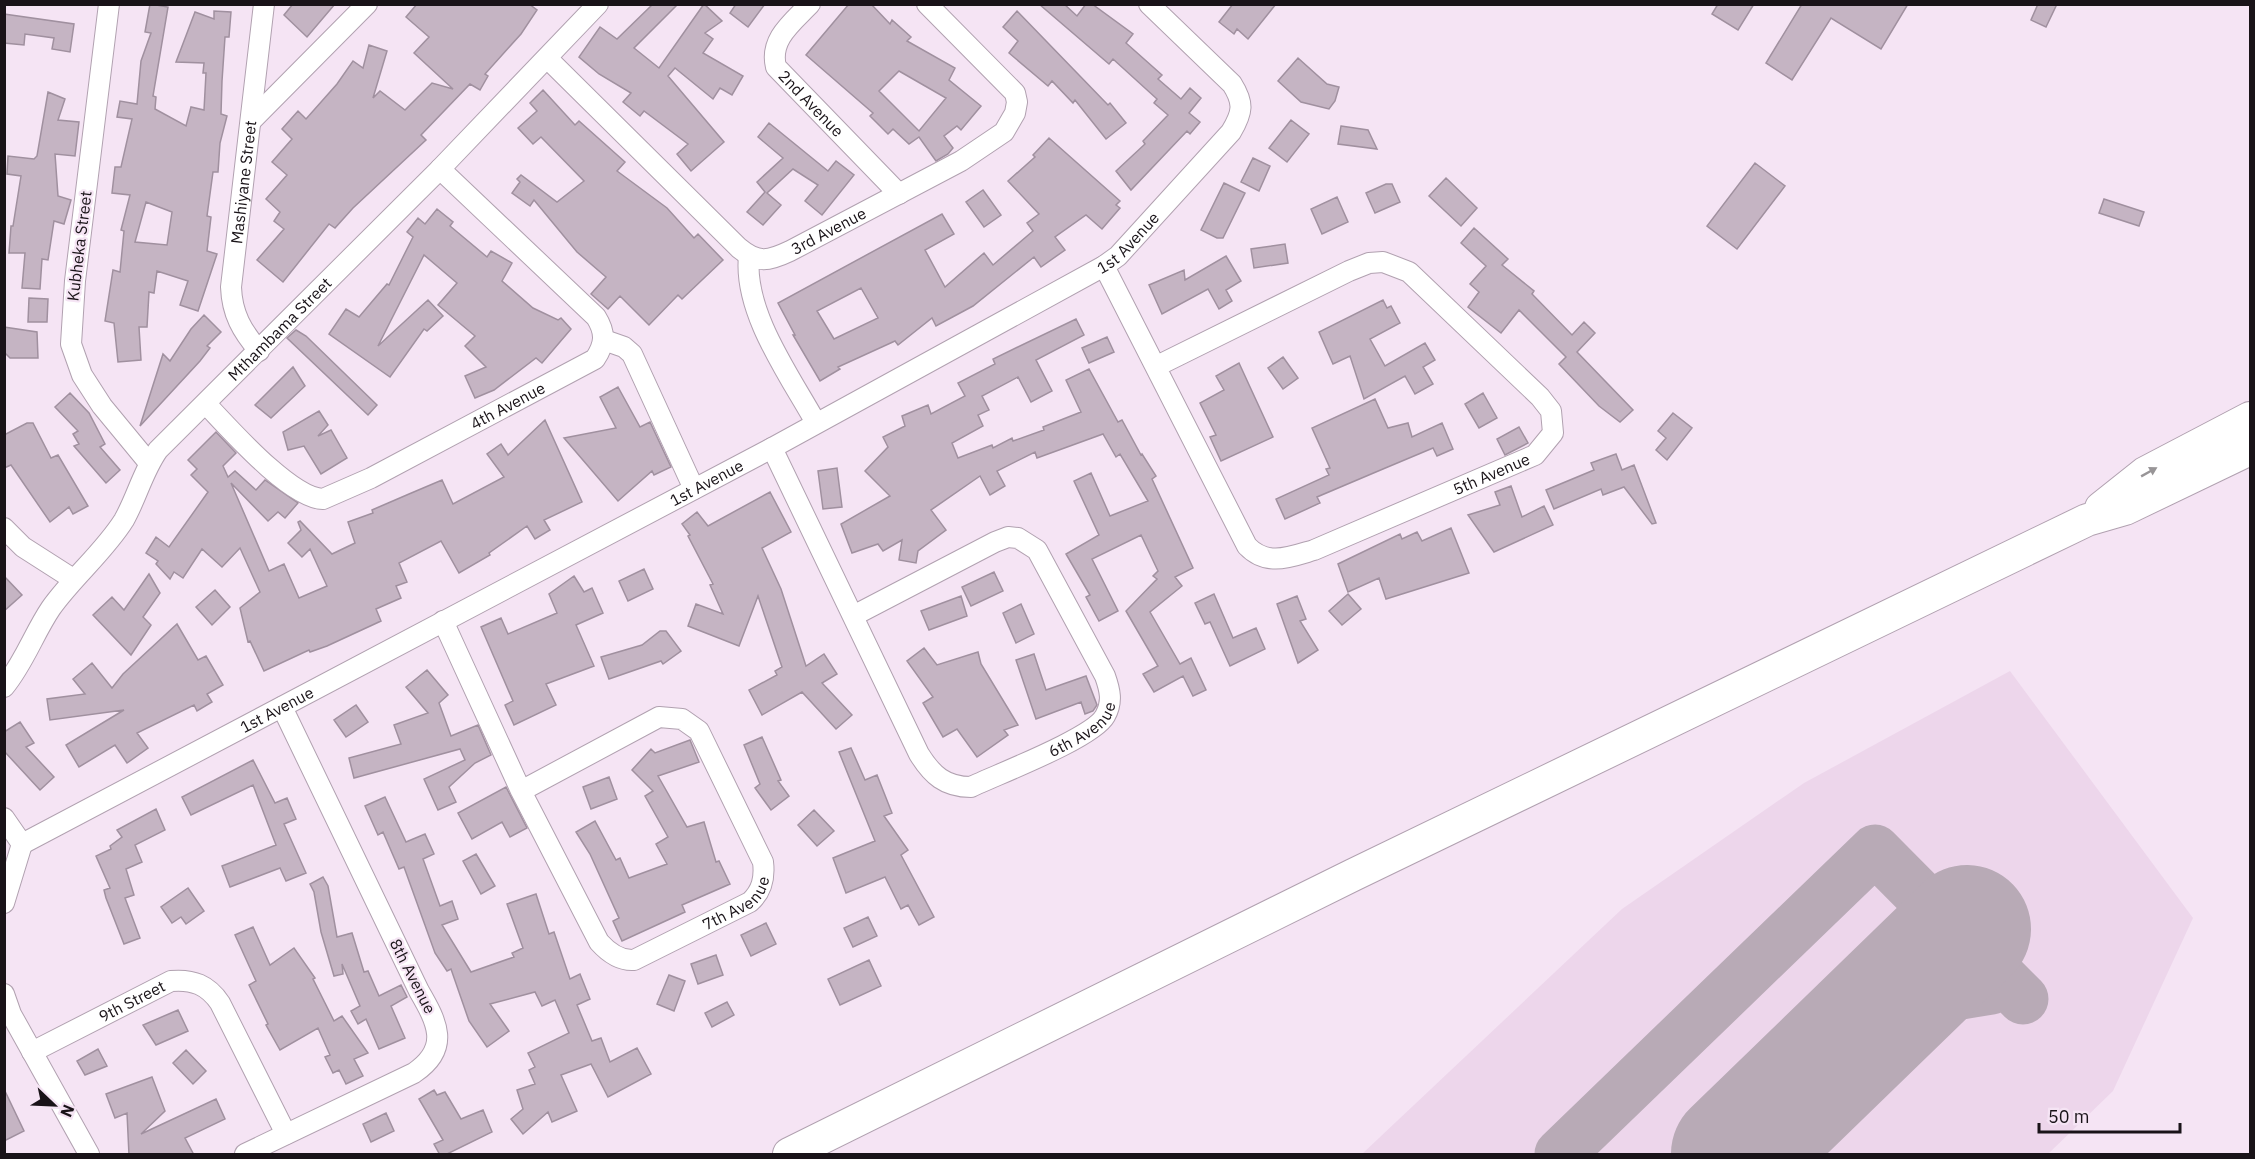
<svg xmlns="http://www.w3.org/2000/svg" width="2255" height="1159" viewBox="0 0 2255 1159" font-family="'IBM Plex Sans',sans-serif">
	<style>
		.built { fill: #edd6eb }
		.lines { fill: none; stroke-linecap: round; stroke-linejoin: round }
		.taxiway { stroke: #b8aab6; stroke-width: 51 }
		.runway { stroke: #b8aab6; stroke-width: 128 }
		.building { fill: #c5b4c3; stroke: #a0909f; stroke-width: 1.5; fill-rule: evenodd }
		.minor-casing { stroke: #b1a1b0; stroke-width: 22 }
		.trunk-casing { stroke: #b1a1b0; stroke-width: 34 }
		.minor { stroke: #fff; stroke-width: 20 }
		.trunk { stroke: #fff; stroke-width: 32 }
		.oneway { fill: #989597 }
		.labels { text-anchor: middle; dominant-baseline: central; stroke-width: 4.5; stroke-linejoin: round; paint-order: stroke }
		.street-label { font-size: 16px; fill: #191318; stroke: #f5e4f4 }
	</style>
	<rect width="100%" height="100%" fill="#f5e4f4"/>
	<!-- built -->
	<path class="built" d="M2010 671 2193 918 2113 1091 2048 1154H1362L1622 909 1804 783Z"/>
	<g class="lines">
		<!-- taxiway -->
		<path class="taxiway" d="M1889 1006 1991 989 2002 978
			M1560 1154 1875 850 2023 999"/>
		<!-- runway -->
		<path class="runway" d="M1735 1154 1967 929"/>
	</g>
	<!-- building -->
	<path class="building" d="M150 4 168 7 153 96 156 97 155 109 186 126 191 107 204 110 206 73H203L204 63 176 62 195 12 214 19V11L231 12 229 37H225L222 81 221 114 227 116 220 143 218 172H213L207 216 211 217 207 251 217 254 198 311 180 305 188 281 157 271 154 293 149 292 147 327H139L141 360 118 362 114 323 105 321 113 270 120 272 124 231 121 230 130 195 112 193 115 167H121L132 119 117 117 120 101 137 104 141 61 151 33 145 32ZM146 202 172 212 167 245 135 242Z
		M293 4H335L307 37 284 15Z
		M417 4H529L537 10 521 34 485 74 488 76 480 90 470 84 421 135 426 140 353 208 335 228 329 224 283 282 257 260 284 229 274 221 280 212 266 199 287 175 272 162 292 139 282 129 298 111 306 119 337 84 353 61 363 68 369 45 387 51 373 98 380 91 405 110 432 83 453 89 414 53 429 37 406 17Z
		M653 4H678L634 48 659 68 704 4 722 21 705 33 713 39 703 53 743 76 732 95 720 88 713 99 675 68 668 76 724 142 691 171 677 154 688 144 644 111 640 116 623 102 631 93 599 74 579 57 600 27 617 39Z
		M736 4H765L748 27 730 13Z
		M849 4H871L890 24 892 20 911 37 907 41 955 68 949 80 981 106 961 130 957 126 944 136 953 148 948 154 936 161 919 137 909 144 893 129 888 134 870 116 873 113 806 55ZM899 71 946 98 919 131 879 91Z
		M1039 4H1064L1077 16 1086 4H1092L1133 34 1126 43 1162 75 1158 79 1181 99 1190 88 1201 98 1189 113 1200 122 1190 134 1187 131 1131 190 1116 171 1145 144 1143 141 1168 115 1154 103 1157 99 1113 59 1109 64Z
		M1233 4H1276L1248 39 1237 29 1234 34 1219 22Z
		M1718 4H1754L1738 30 1712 14Z
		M1802 4H1908L1881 49 1831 18 1792 80 1766 63Z
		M2038 4H2057L2046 27 2031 20Z
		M1017 11 1108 105 1110 103 1126 123 1106 139 1075 100 1073 103 1052 81 1048 86 1009 53 1018 41 1003 27Z
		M4 14 74 24 70 52 52 49 54 38 25 34 24 45 4 43Z
		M1298 58 1327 84 1339 87 1335 101 1329 109 1301 102 1278 81Z
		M543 90 575 125 579 121 625 162 617 171 667 208 694 238 698 234 723 260 682 299 678 295 649 325 620 296 608 309 591 294 606 277 577 252 534 200 530 206 512 193 520 182 517 179 521 175 557 202 584 181 541 137 533 144 518 128 537 111 530 103Z
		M48 92 65 99 58 120 79 122 75 156 55 154 58 196 71 200 64 224 54 221 48 260 42 259 40 289 22 288 25 253H9L11 226H13L21 176 7 174 8 156 34 159 37 156Z
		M1291 120 1309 134 1287 162 1269 148Z
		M769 123 828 171 836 161 854 175 822 215 805 201 818 185 793 169 767 193 781 205 763 225 747 212 765 192 757 182 783 158 758 137Z
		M1341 126 1368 130 1377 149 1338 144Z
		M1049 138 1120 201 1116 205 1120 208 1102 229 1086 215 1055 237 1065 250 1041 267 1034 257 973 306 936 326 932 318 898 345 895 341 838 367 840 369 820 381 793 335H795L778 303 942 214 954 234 925 250 945 287 984 253 993 265 1033 231 1027 223 1039 214 1008 181 1035 157 1033 155ZM861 288 878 318 834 339 817 311Z
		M1253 158 1270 166 1259 191 1241 182Z
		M1755 163 1785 186 1737 249 1707 226Z
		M1446 178 1477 208 1461 226 1429 196Z
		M1224 183 1245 193 1223 238H1217L1201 230Z
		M1386 184H1392L1400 202 1375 213 1366 193Z
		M983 190 1001 215 984 227 966 202Z
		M1337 197 1348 222 1322 234 1311 209Z
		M2104 199 2144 212 2139 226 2099 213Z
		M437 209 453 222 450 226 487 257 491 251 512 263 502 281 533 308 558 320 561 318 571 329 542 363 536 358 494 390 475 398 465 376 486 367 465 346 475 336 438 305 457 283 424 255 378 346 428 300 443 316 427 331 424 329 390 377 329 334 346 309 359 317 387 284 389 285 413 237 407 232 418 218 425 224Z
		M1474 228 1508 259 1502 265 1534 291 1532 294 1572 335 1584 322 1595 333 1577 352 1633 410 1620 422 1599 406 1559 364 1566 357 1519 310 1501 333 1468 307 1479 292 1470 284 1486 266 1461 243Z
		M1285 244 1288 263 1254 268 1251 249Z
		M1226 256 1241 281 1226 290 1232 301 1219 309 1208 289 1162 314 1149 285 1184 270 1185 280Z
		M29 298 48 299 47 322H28Z
		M1383 300 1387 308 1391 306 1400 323 1370 339 1385 366 1425 343 1435 360 1423 367 1433 384 1415 394 1405 376 1364 399 1350 356 1333 364 1319 332Z
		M204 315 221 332 207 346 210 348 200 361 140 426 163 354 170 361 191 329Z
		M1076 319 1084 335 1036 360 1052 391 1031 402 1018 377 982 396 989 410 978 415 983 426 952 443 958 458 992 445 993 448 1012 438 1013 441 1044 430 1043 427 1081 412 1066 380 1089 369 1118 422 1122 420 1141 455 1142 454 1156 476 1152 479 1193 568 1175 577 1182 586 1150 612 1180 664 1191 658 1206 690 1193 696 1183 676 1154 692 1143 674 1158 666 1126 611 1157 579 1153 576 1158 571 1141 535 1092 559 1118 611 1099 621 1086 597 1090 595 1066 554 1099 535 1074 481 1091 473 1110 516 1148 501 1120 454 1116 457 1103 434 1037 458 1035 452 997 471 1005 486 990 495 980 476 931 510 946 530 918 551 916 563 899 560 902 540 883 551 878 544 852 553 841 524 890 496 865 471 888 447 883 437 905 426 902 416 928 405 931 414 965 396 958 383 995 364 993 359Z
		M4 327 37 332 38 358H10L4 352Z
		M296 330 306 336 377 405 368 415 287 338Z
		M1107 337 1114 352 1089 363 1082 348Z
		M1283 357 1298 378 1283 389 1268 368Z
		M1239 363 1273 437 1221 461 1210 437 1216 435 1200 403 1224 390 1216 376Z
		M293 367 305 386 271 418 255 405Z
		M618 387 640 427 650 422 671 467 654 475 652 471 618 501 564 438 616 428 600 397Z
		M70 393 89 413 105 444 100 447 120 470 106 483 74 446 79 444 73 434 78 431 55 407Z
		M1483 393 1497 418 1479 428 1465 404Z
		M1375 399 1388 428 1408 423 1412 437 1442 423 1453 449 1437 456 1433 448 1383 469 1317 497 1320 503 1285 519 1276 499 1329 475 1326 469 1330 468 1312 428Z
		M319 411 328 425 318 436 331 430 347 458 321 474 304 446 288 450 283 432Z
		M1673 413 1692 428 1667 460 1656 450 1666 438 1658 431Z
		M545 420 582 502 544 520 550 530 535 539 527 526 489 553 490 555 459 573 441 541 399 563 407 582 396 586 401 598 376 609 381 621 327 646 310 652 309 650 264 671 250 641 248 642 240 608 260 592 240 548 222 567 202 549 183 578 174 572 170 579 156 564 158 561 146 553 156 537 169 547 208 492 191 475 197 469 188 460 216 432 236 453 223 466 228 477 235 471 256 490 265 480 298 503 285 518 278 512 268 521 231 483 269 571 284 564 299 598 327 586 310 549 302 557 288 543 301 530 298 522 300 521 332 554 355 543 348 522 373 513 372 510 409 494 442 480 453 504 504 477 487 454 501 444 508 455Z
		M27 423H33L51 458 58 455 88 506 73 514 69 507 50 522 11 465 4 468V435Z
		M1519 427 1528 443 1505 455 1497 439Z
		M1616 454 1622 470 1634 465 1656 523 1652 524 1624 487 1603 495 1601 489 1554 509 1546 490 1594 470 1591 463Z
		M837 468 842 507 823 509 818 471Z
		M1511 486 1522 517 1544 506 1553 525 1494 552 1468 515 1500 505 1495 492Z
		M770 492 791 532 762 548 781 589 806 666 824 654 837 674 822 683 852 715 836 729 802 692 762 715 749 690 777 675 775 671 782 667 758 596 739 646 688 626 696 604 723 614 710 585 713 584 688 536 690 535 682 524 697 512 708 526Z
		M1451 528 1469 573 1386 599 1379 578 1348 592 1338 564 1400 534 1402 539 1417 532 1422 541Z
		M644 569 653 589 628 601 619 581Z
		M994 572 1003 591 971 606 962 587Z
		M149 574 160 593 143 617 151 625 131 655 93 615 112 597 124 610Z
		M4 576 22 595 4 611Z
		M574 576 584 592 592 588 603 613 576 625 594 666 546 684 556 705 514 725 505 705 513 701 481 627 501 618 508 634 557 613 549 594Z
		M215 590 230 607 212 625 196 607Z
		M1214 594 1233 638 1256 628 1265 649 1230 666 1210 622 1205 624 1195 603Z
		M1348 594 1361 609 1342 625 1329 611Z
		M961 596 967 616 929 630 921 611Z
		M1297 596 1306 619 1300 621 1318 650 1298 663 1277 604Z
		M1021 604 1034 634 1016 643 1003 613Z
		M177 624 198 660 206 656 223 685 207 694 212 702 197 711 194 705 137 733 148 748 127 763 115 745 79 767 66 745 124 710 50 720 47 699 85 694 73 679 92 663 112 688 123 674Z
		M660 631H666L681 651 663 664 661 661 609 679 601 657 642 645Z
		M924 648 937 665 978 652 981 664 1018 725 1004 730 1008 735 977 757 957 729 943 737 923 703 933 697 907 661Z
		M1034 654 1046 690 1086 676 1097 705 1093 711 1085 714 1081 702 1036 719 1016 660Z
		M427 670 448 695 439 703 451 736 478 725 491 755 475 763 449 787 456 802 438 810 424 779 465 760 460 749 354 778 349 758 401 744 394 725 428 713 406 687Z
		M356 705 368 722 346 737 334 720Z
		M20 722 34 743 26 747 54 777 40 790 4 751V732Z
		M762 737 781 780 778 781 789 796 771 810 755 788 760 784 744 745Z
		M690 740 699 762 658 776 687 827 704 822 716 862 719 861 730 884 682 905 685 912 622 941 613 921 619 918 590 854 576 832 595 821 616 860 620 858 629 878 667 864 656 844 668 837 645 796 653 791 632 770 651 749 655 753Z
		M851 748 865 780 877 775 892 813 884 816 908 850 901 855 934 917 919 925 908 905 901 909 885 877 846 893 833 858 875 841 839 752Z
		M253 760 275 803 287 798 296 819 284 824 306 873 286 881 280 868 230 887 222 866 276 845 253 785 191 815 182 797Z
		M609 777 617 799 591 809 583 787Z
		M506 787 527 828 510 837 502 822 472 839 458 813Z
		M385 797 406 842 425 834 434 854 423 859 440 906 452 901 458 919 442 925 471 972 514 957 512 953 523 948 507 904 536 894 549 934 554 932 570 979 580 974 590 999 577 1005 592 1041 601 1038 610 1062 637 1048 651 1074 608 1097 591 1064 561 1075 577 1111 552 1122 548 1112 523 1134 511 1119 523 1109 517 1090 535 1084 529 1070 535 1067 528 1053 569 1033 555 1000 542 1006 535 992 490 1004 509 1031 487 1047 469 1021 451 969 447 971 435 953 404 867 399 869 383 832 378 835 365 806Z
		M156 809 165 830 135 845 142 862 126 869 134 895 125 898 140 938 124 944 106 898 104 890 110 888 96 856 111 849 110 846 122 837 117 830Z
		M814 810 834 831 817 846 798 825Z
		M476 854 495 886 481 894 463 861Z
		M323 877 328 886 337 937 352 933 364 972 368 971 379 996 401 985 407 997 391 1006 405 1038 379 1049 366 1019 358 1024 351 1011 360 1006 342 964 343 974 334 976 321 932 314 892 310 884Z
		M188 888 204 911 186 924 181 917 172 923 161 907Z
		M868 917 877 936 853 947 844 928Z
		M766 923 776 944 751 956 741 935Z
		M253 927 270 965 294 948 315 978 313 979 334 1021 342 1016 368 1053 354 1059 363 1076 346 1084 339 1070 333 1073 325 1057 330 1055 318 1028 280 1050 266 1025 268 1024 249 985 256 981 235 935Z
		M716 955 723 975 698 984 691 964Z
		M869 960 881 986 840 1005 828 979Z
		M669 975 685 981 674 1011 657 1004Z
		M727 1002 734 1015 712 1027 705 1013Z
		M178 1010 188 1031 156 1045 143 1025Z
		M98 1049 107 1066 85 1075 77 1061Z
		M186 1050 206 1071 193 1084 173 1063Z
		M152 1077 165 1111 141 1134 216 1099 225 1119 185 1138 194 1155H129L127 1113 115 1118 106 1094Z
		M4 1089 24 1131 4 1141Z
		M434 1090 437 1095 445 1092 461 1119 483 1110 492 1132 445 1155H440L434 1144 443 1140 419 1099Z
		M386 1113 394 1131 371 1142 363 1124Z"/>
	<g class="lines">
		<!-- minor casing -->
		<g class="minor-casing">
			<g id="minor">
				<path d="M109 4 75 281 71 344 82 375 102 406 149 463"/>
				<path id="s1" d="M810 4C793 22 769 39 776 67L899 194"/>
				<path id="s2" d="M547 58 739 248C758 264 769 261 790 251L961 161 1004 132 1015 113 1017 102 1015 93 927 4"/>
				<path d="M251 121 367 4"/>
				<path d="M749 256C743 312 790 376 816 423"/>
				<path id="s3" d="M1104 266 1247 546C1267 567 1290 557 1314 550L1535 455 1553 433 1551 411 1540 397 1409 272 1383 262 1369 263 1349 271 1157 366"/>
				<path d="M604 340 624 347 632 354 694 489"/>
				<path id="s4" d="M259 351C242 331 232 314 231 287L264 4"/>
				<path id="s5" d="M206 404C229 428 290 498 323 499L371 478 595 359C605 344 606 333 596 317L440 169"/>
				<path id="s6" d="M772 448 919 754C932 775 945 787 971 787 998 774 1093 738 1105 716 1113 702 1110 690 1105 676L1037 550 1018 538 1008 537 995 542 853 616"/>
				<path d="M4 528 23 547 73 579"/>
				<path id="s7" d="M443 621 521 791 599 942C608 952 619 961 634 960L750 902C762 891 765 878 763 862L699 731 682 719 659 717 521 791"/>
				<path id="s8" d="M4 687C24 663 34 633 51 608 73 577 104 552 124 520 137 497 143 471 158 450L440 169 598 4"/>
				<path d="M4 818 22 844"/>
				<path id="s9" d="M22 844 772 448 1104 266 1118 256 1231 132C1243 112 1244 103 1232 84L1149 4"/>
				<path d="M4 903 22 844"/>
				<path d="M4 994 11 1014 89 1154"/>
				<path id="s10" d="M32 1052 171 981C193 979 208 985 220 1003L286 1134"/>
				<path d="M245 1154 414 1073C451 1048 437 1022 419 991L282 707"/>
			</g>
		</g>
		<!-- trunk casing -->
		<g class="trunk-casing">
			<path id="trunk" d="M2101 508 2145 473 2250 418
				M789 1154 1353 875 2087 520 2125 509 2250 449"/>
		</g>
		<!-- minor -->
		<use href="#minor" class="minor"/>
		<!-- trunk -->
		<use href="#trunk" class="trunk"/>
	</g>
	<!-- one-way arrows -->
	<defs><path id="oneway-solid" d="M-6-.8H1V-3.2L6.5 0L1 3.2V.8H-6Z" transform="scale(1.5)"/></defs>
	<use class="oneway" href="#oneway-solid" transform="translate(2149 472) rotate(-29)"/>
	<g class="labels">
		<!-- street labels -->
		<g class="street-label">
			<text stroke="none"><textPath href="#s1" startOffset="126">2nd Avenue</textPath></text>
			<text stroke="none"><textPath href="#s4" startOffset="177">Mashiyane Street</textPath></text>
			<text stroke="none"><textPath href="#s2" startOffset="369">3rd Avenue</textPath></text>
			<text stroke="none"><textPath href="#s9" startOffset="1260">1st Avenue</textPath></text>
			<text transform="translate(79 246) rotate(-83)">Kubheka Street</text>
			<text stroke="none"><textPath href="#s8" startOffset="456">Mthambama Street</textPath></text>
			<text stroke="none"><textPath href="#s5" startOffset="360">4th Avenue</textPath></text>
			<text stroke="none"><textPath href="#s3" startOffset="579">5th Avenue</textPath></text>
			<text stroke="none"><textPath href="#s9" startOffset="774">1st Avenue</textPath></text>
			<text stroke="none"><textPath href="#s9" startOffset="288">1st Avenue</textPath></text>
			<text stroke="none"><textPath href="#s6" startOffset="531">6th Avenue</textPath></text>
			<text stroke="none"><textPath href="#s7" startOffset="516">7th Avenue</textPath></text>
			<text transform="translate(413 976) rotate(63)">8th Avenue</text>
			<text stroke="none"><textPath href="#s10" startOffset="112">9th Street</textPath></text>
		</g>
	</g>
	<!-- border -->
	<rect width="2255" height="1159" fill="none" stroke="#191318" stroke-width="12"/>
	<!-- north arrow -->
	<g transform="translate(54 1105) rotate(113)" stroke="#f5e4f4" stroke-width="4.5" paint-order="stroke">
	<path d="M0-4.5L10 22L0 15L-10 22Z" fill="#191318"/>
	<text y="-9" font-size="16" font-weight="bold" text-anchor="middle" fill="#191318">N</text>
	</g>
	<!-- scale -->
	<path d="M2039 1123v9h141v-9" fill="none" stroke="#191318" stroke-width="3"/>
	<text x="2048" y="1123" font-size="18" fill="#191318" stroke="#f5e4f4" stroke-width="4.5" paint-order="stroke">50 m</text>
</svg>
